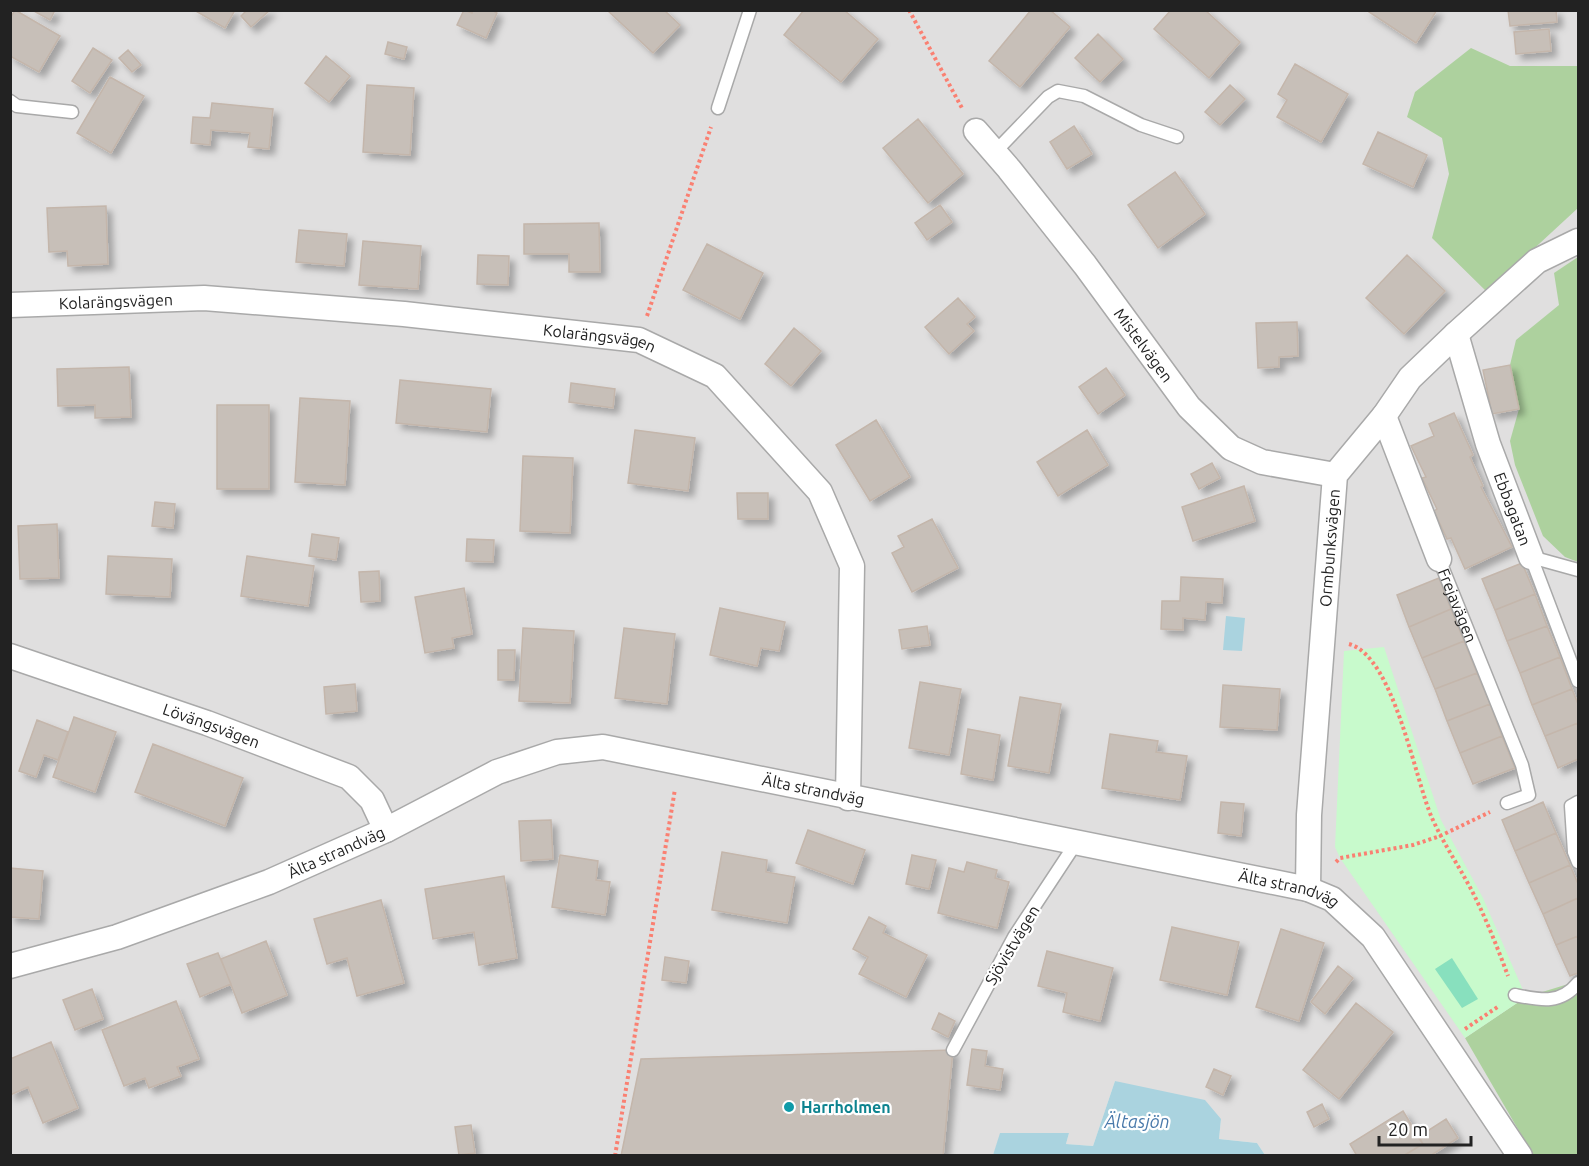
<svg xmlns="http://www.w3.org/2000/svg" width="1589" height="1166" viewBox="0 0 1589 1166" font-family="Ubuntu,sans-serif">
	<style>
		.residential { fill: #e0dfdf }
		.forest { fill: #add19e }
		.park { fill: #c8facc }
		.pitch { fill: #88e0be }
		.water { fill: #aad3df }
		.building { fill: #c7bfb8; stroke: #c4b6ab; stroke-width: 1.5; filter: url(#shadow) }
		.lines { fill: none; stroke-linecap: round; stroke-linejoin: round }
		.lane-casing { stroke: #a9a9a9; stroke-width: 15 }
		.street-casing { stroke: #a9a9a9; stroke-width: 27 }
		.path { stroke: #fa8072; stroke-width: 4; stroke-dasharray: 3 3; stroke-linecap: butt }
		.lane { stroke: #fff; stroke-width: 12 }
		.street { stroke: #fff; stroke-width: 24 }
		.culture-dot { fill: #0f9aa8; stroke: #fff; stroke-width: 2 }
		.labels { text-anchor: middle; dominant-baseline: central; stroke-width: 4.5; stroke-linejoin: round; paint-order: stroke }
		.street-label { font-size: 16px; fill: #222; stroke: #fff }
		.culture-label { font-size: 16px; font-weight: bold; fill: #0d838f; stroke: #fff; text-anchor: start }
		.water-label { font-size: 18px; font-style: italic; fill: #4a7aab; stroke: #fff }
	</style>
	<defs>
		<filter id="shadow"><feDropShadow dx="5.5" dy="5.5" stdDeviation="3" flood-color="#0004"/></filter>
	</defs>
	<rect width="100%" height="100%" fill="#f2efe9"/>
	<!-- residential -->
	<path class="residential" d="M10 11H1578V1155H1265L1257 1143 1219 1139 1221 1119 1115 1081 1093 1146 1066 1144 1069 1133H1001L993 1155H11Z"/>
	<!-- forest -->
	<path class="forest" d="M1471 48 1510 66H1578V208L1487 292 1432 238 1449 174 1442 138 1407 117 1415 92Z
		M1578 257V562L1565 557 1543 536 1515 465 1510 441 1519 409 1510 365 1516 340 1559 305 1554 273Z
		M1578 981V1155H1533L1465 1038 1526 997Z"/>
	<!-- park -->
	<path class="park" d="M1384 647 1441 820 1483 898 1526 997 1465 1038 1340 858 1335 847 1344 651Z"/>
	<!-- pitch -->
	<path class="pitch" d="M1452 958 1478 999 1462 1008 1435 969Z"/>
	<!-- water -->
	<path class="water" d="M1226 616 1245 618 1242 651 1223 650Z
		M1115 1081 1205 1100 1221 1119 1219 1139 1257 1143 1265 1155H993L1000 1133H1069L1066 1144 1093 1146Z"/>
	<!-- building -->
	<path class="building" d="M15 10 60 36 39 72 10 56V18Z
		M32 10H55L50 20Z
		M194 10H235L225 28Z
		M247 10H270L251 27 241 16Z
		M464 10 472 13 473 10H492L497 13 486 38 457 25Z
		M607 10H664L680 25 653 53Z
		M804 10H844L878 39 841 82 784 35Z
		M1031 10H1050L1070 27 1020 87 989 61Z
		M1171 10H1205L1240 42 1209 78 1154 29Z
		M1366 10H1437L1416 43Z
		M1508 10H1556L1557 22 1510 26Z
		M1549 29 1551 51 1516 54 1514 32Z
		M1098 34 1123 59 1100 82 1075 58Z
		M388 42 407 47 404 59 385 54Z
		M93 48 112 60 90 93 72 81Z
		M128 50 141 65 132 72 119 58Z
		M326 56 350 76 329 102 305 83Z
		M1295 64 1348 94 1321 142 1277 117 1287 100 1278 94Z
		M110 77 144 96 111 153 77 133Z
		M367 85 414 88 410 155 363 152Z
		M1230 85 1245 99 1220 125 1205 112Z
		M212 103 273 109 269 149 248 147 250 133 211 130 210 145 191 143 193 117 210 118Z
		M918 119 963 174 928 203 883 148Z
		M1074 126 1092 154 1067 169 1050 142Z
		M1378 132 1427 155 1413 187 1363 164Z
		M1175 172 1205 214 1158 248 1128 205Z
		M940 205 952 222 927 240 915 223Z
		M106 206 108 264 68 266 67 251 49 252 47 208Z
		M599 223 600 272H569V254H524V224Z
		M299 230 347 234 344 266 296 262Z
		M363 241 421 246 418 289 359 285Z
		M707 244 763 273 740 319 683 290Z
		M478 255 509 256 508 285 477 284Z
		M1407 255 1445 291 1404 334 1366 298Z
		M958 298 975 317 967 324 974 331 949 354 925 327Z
		M1297 322 1298 356 1279 357V367L1258 368 1256 323Z
		M794 328 821 351 791 386 765 364Z
		M1510 365 1519 409 1492 414 1483 370Z
		M129 367 131 417 95 418V405L58 406 57 369Z
		M1106 368 1125 395 1098 414 1079 387Z
		M400 380 491 389 487 432 396 423Z
		M571 383 615 389 613 408 569 402Z
		M300 398 350 401 345 485 295 482Z
		M217 405H269V489H217Z
		M1454 413 1473 455 1470 457 1483 486 1481 487 1512 547 1465 569 1451 538 1447 539 1434 511 1437 509 1422 478 1426 477 1411 446 1434 436 1429 424Z
		M876 420 910 477 870 501 836 445Z
		M635 430 695 438 688 491 628 483Z
		M1087 430 1108 465 1058 496 1037 462Z
		M523 456 573 458 570 533 520 531Z
		M1212 463 1220 478 1199 489 1191 474Z
		M1244 486 1255 521 1193 541 1182 507Z
		M737 493H768V519H738Z
		M155 502 175 504 173 528 152 526Z
		M932 519 958 568 912 592 892 553 904 547 898 536Z
		M57 524 59 578 20 579 18 526Z
		M312 534 339 538 336 560 309 556Z
		M467 539 494 540 493 562 466 561Z
		M108 556 172 559 170 597 106 594Z
		M247 556 314 566 308 606 241 596Z
		M1522 563 1535 594 1495 610 1482 579Z
		M379 571 380 601 361 602 359 572Z
		M1181 577 1223 579 1222 603 1206 602 1205 620 1183 618V630L1161 629 1162 601H1180Z
		M1439 578 1451 609 1409 627 1397 595Z
		M464 588 472 634 452 638 454 648 425 653 415 597Z
		M1535 594 1547 626 1507 641 1495 610Z
		M720 608 785 622 779 651 761 648 757 666 710 655Z
		M1451 609 1464 641 1422 658 1409 627Z
		M927 626 930 645 902 649 899 630Z
		M1547 626 1560 657 1520 673 1507 641Z
		M523 628 574 631 570 703 519 701Z
		M624 628 675 634 667 704 615 698Z
		M1464 641 1477 673 1435 689 1422 658Z
		M498 650H515L514 680H498Z
		M1560 657 1572 689 1532 705 1520 673Z
		M1477 673 1490 704 1447 721 1435 689Z
		M920 682 961 689 949 755 909 748Z
		M355 684 357 711 326 714 324 687Z
		M1223 685 1280 689 1277 730 1220 727Z
		M1572 689 1578 704V723L1545 736 1532 705Z
		M1020 697 1061 704 1049 773 1008 766Z
		M1490 704 1502 736 1460 753 1447 721Z
		M74 717 116 732 95 792 53 777Z
		M37 720 68 732 58 760 44 755 36 777 19 771Z
		M1578 723V759L1558 768 1545 736Z
		M968 729 1000 735 993 780 961 774Z
		M1110 734 1158 741 1156 752 1187 756 1180 800 1102 788Z
		M1502 736 1515 768 1473 784 1460 753Z
		M153 744 243 778 225 826 135 792Z
		M1221 802 1244 804 1241 836 1218 833Z
		M1543 802 1556 833 1515 851 1502 820Z
		M551 820 553 859 521 861 519 821Z
		M808 830 865 850 853 884 796 863Z
		M1556 833 1570 865 1529 883 1515 851Z
		M722 852 767 860 766 872 795 877 787 923 712 910Z
		M560 855 598 861 596 880 610 882 605 915 552 907Z
		M912 855 936 860 929 889 906 884Z
		M967 862 997 870 995 878 1009 882 997 928 938 913 949 868 964 872Z
		M1570 865 1578 884V898L1543 914 1529 883Z
		M10 868 43 871 39 919 10 917Z
		M504 876 517 958 479 965 474 932 433 939 425 889Z
		M1578 898V936L1556 945 1543 914Z
		M381 900 404 983 357 996 347 958 327 964 314 919Z
		M869 917 886 926 883 933 927 955 906 997 859 974 868 957 853 949Z
		M1172 927 1239 942 1227 995 1160 980Z
		M1281 929 1324 943 1299 1021 1256 1007Z
		M1578 936V973L1570 976 1556 945Z
		M266 941 287 995 242 1013 221 959Z
		M1047 951 1113 968 1100 1021 1063 1012 1067 993 1038 986Z
		M218 953 231 984 200 997 187 964Z
		M665 957 689 961 686 983 662 980Z
		M1338 966 1353 978 1325 1014 1311 1002Z
		M92 989 103 1019 75 1030 63 1000Z
		M176 1001 199 1059 177 1067 181 1076 149 1088 145 1078 124 1086 102 1030Z
		M1356 1003 1393 1032 1339 1099 1303 1070Z
		M939 1013 955 1021 948 1037 932 1029Z
		M51 1042 78 1108 43 1123 28 1087 10 1095V1059Z
		M972 1049 987 1051 985 1066 1003 1069 1000 1090 967 1085Z
		M953 1050 943 1156H621L641 1059Z
		M1214 1069 1231 1076 1223 1095 1206 1087Z
		M1322 1104 1329 1119 1314 1127 1307 1112Z
		M1403 1111 1423 1144 1403 1156H1357L1350 1144Z
		M1446 1119 1458 1138 1430 1156H1403L1423 1144 1418 1137Z
		M471 1125 475 1153 459 1155 455 1127Z"/>
	<g class="lines">
		<!-- lane casing -->
		<g class="lane-casing">
			<g id="lane">
				<path d="M10 101 17 106 72 112"/>
				<path d="M718 108 750 10"/>
				<path d="M995 152 1048 97 1058 91 1084 96 1141 125 1177 137"/>
				<path d="M1531 557 1578 681"/>
				<path d="M1531 557 1578 570"/>
				<path id="s1" d="M1439 559 1522 765 1529 795 1507 803"/>
				<path d="M1578 802 1571 806 1574 852 1578 862"/>
				<path d="M1515 995C1540 1000 1560 1005 1578 983"/>
				<path d="M953 1050 1014 937 1076 843"/>
			</g>
		</g>
		<!-- street casing -->
		<g class="street-casing">
			<g id="street">
				<path id="s2" d="M976 131 1009 169 1085 265 1189 407 1231 448 1262 462 1335 475"/>
				<path id="s3" d="M10 305 204 298 404 314 639 340 715 376 820 492 852 566 848 798"/>
				<path id="s4" d="M1456 334 1488 444 1531 557"/>
				<path d="M1384 416 1439 559"/>
				<path id="s5" d="M10 656 207 723 349 777 372 800 386 830"/>
				<path id="s6" d="M1308 889 1309 815 1335 475 1384 416 1410 378 1456 334 1537 261 1578 241"/>
				<path id="s7" d="M10 966 117 937 269 882 386 830 497 772 557 752 603 747 1308 889 1332 899 1373 937 1520 1156"/>
			</g>
		</g>
		<!-- path -->
		<path class="path" d="M909 10 963 110
			M647 316 711 127
			M1349 644C1394 656 1415 780 1432 818 1444 845 1461 869 1474 895 1487 921 1498 949 1508 976
			M1336 862 1340 858 1413 845 1440 836 1490 812
			M1465 1029 1499 1006
			M615 1156 675 789"/>
		<!-- lane -->
		<use href="#lane" class="lane"/>
		<!-- street -->
		<use href="#street" class="street"/>
	</g>
	<!-- markers -->
	<circle class="culture-dot" cx="789" cy="1107" r="6"/>
	<g class="labels">
		<!-- street labels -->
		<g class="street-label">
			<text stroke="none"><textPath href="#s3" startOffset="106">Kolarängsvägen</textPath></text>
			<text stroke="none"><textPath href="#s3" startOffset="592">Kolarängsvägen</textPath></text>
			<text stroke="none"><textPath href="#s2" startOffset="272">Mistelvägen</textPath></text>
			<text stroke="none"><textPath href="#s4" startOffset="184">Ebbagatan</textPath></text>
			<text stroke="none"><textPath href="#s6" startOffset="342">Ormbunksvägen</textPath></text>
			<text stroke="none"><textPath href="#s1" startOffset="50">Frejavägen</textPath></text>
			<text stroke="none"><textPath href="#s5" startOffset="213">Lövängsvägen</textPath></text>
			<text stroke="none"><textPath href="#s7" startOffset="850">Älta strandväg</textPath></text>
			<text stroke="none"><textPath href="#s7" startOffset="346">Älta strandväg</textPath></text>
			<text stroke="none"><textPath href="#s7" startOffset="1336">Älta strandväg</textPath></text>
			<text transform="translate(1012 945) rotate(-59)">Sjövistvägen</text>
		</g>
		<!-- culture labels -->
		<g class="culture-label">
			<text x="801" y="1107">Harrholmen</text>
		</g>
		<!-- water labels -->
		<g class="water-label">
			<text x="1137" y="1121">Ältasjön</text>
		</g>
	</g>
	<!-- border -->
	<rect width="1589" height="1166" fill="none" stroke="#222222" stroke-width="24"/>
	<!-- scale -->
	<path d="M1379 1136v9h92v-9" fill="none" stroke="#222222" stroke-width="3"/>
	<text x="1388" y="1136" font-size="18" fill="#222222" stroke="#ffffff" stroke-width="4.5" paint-order="stroke">20 m</text>
</svg>
